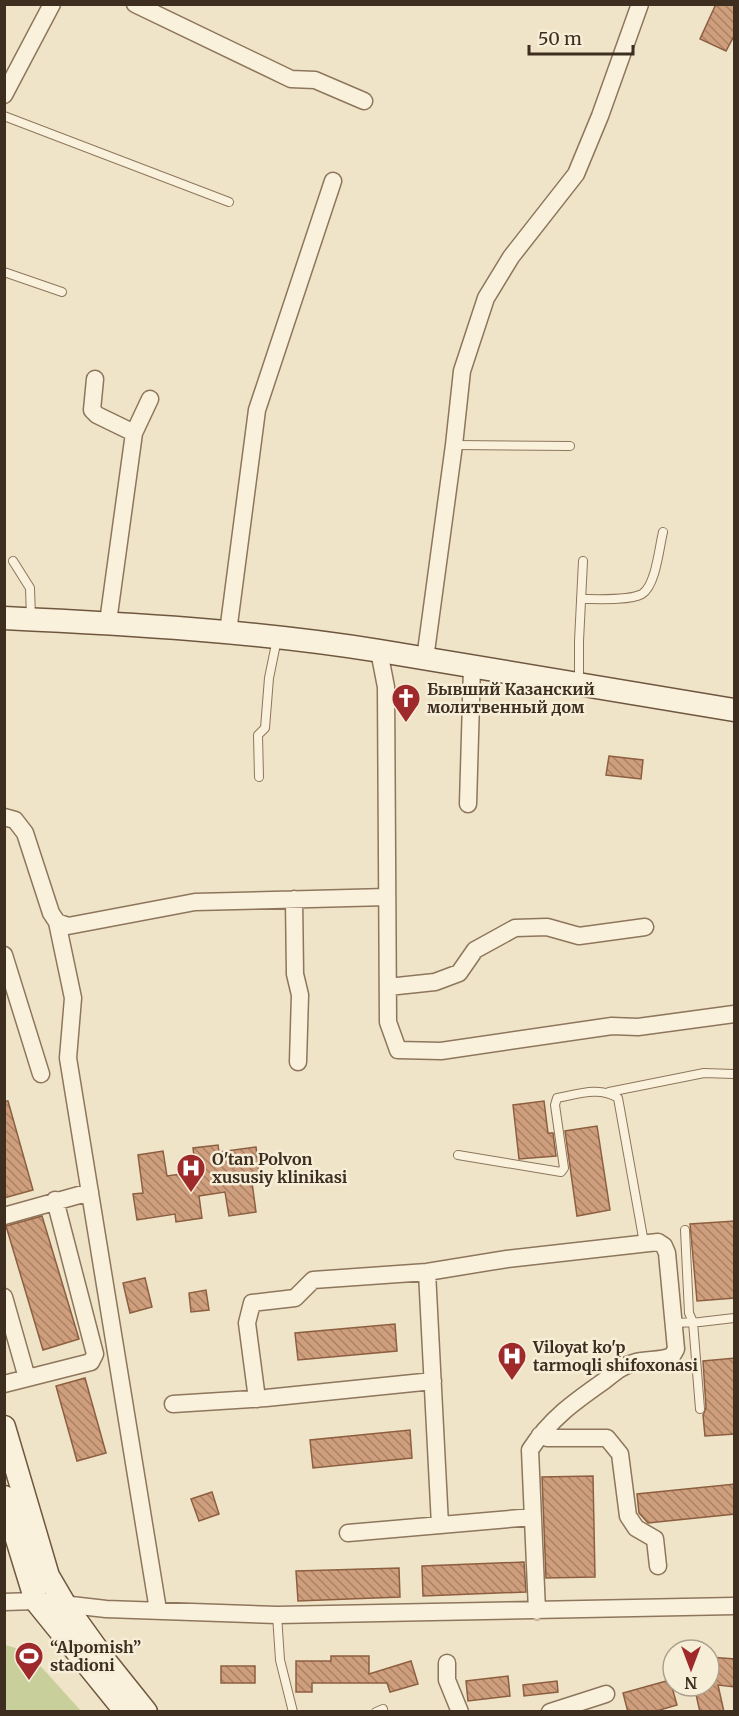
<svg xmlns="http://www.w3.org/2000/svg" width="739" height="1716" viewBox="0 0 739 1716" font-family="Merriweather,serif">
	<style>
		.garden { fill: #c9cf9b }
		.building { fill: url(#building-back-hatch); stroke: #8d5f41; stroke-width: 1.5 }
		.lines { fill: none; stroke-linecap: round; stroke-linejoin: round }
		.lane-casing { stroke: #8d765c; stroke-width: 10 }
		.street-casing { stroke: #8d765c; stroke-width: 19 }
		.secondary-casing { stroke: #6f573f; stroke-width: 25 }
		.lane { stroke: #faf1dc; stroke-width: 8 }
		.street { stroke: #faf1dc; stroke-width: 16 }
		.secondary { stroke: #faf1dc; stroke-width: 22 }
		.labels { text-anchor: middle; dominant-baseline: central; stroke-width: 5; stroke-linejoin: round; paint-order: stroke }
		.poi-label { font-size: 16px; font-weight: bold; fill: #3d2e20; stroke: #f7eed8; text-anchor: start }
	</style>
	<defs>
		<pattern id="building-back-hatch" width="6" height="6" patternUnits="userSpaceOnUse" patternTransform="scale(1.5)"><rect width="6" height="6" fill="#cf9f7d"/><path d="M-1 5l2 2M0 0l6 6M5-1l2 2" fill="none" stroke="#a98266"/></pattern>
	</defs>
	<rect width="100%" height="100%" fill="#f0e4c8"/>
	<!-- garden -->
	<path class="garden" d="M5 1645 27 1651 81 1711H5Z"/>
	<!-- building -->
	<path class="building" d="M716 4H735V34L726 51 700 39Z
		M609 756 643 760 641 779 606 775Z
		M4 1101H8L33 1190 4 1198Z
		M544 1101 548 1133H553L556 1156 519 1159 513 1105Z
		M597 1126 610 1210 577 1216 565 1131Z
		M218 1145 219 1152 256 1147 259 1174 251 1175 256 1212 229 1216 225 1192 199 1196 202 1218 176 1222 175 1214 137 1220 133 1194 143 1193 138 1155 163 1151 167 1176 196 1172 193 1148Z
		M42 1216 79 1339 43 1350 6 1226Z
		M735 1221V1298L697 1301 690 1224Z
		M145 1278 152 1307 130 1313 123 1283Z
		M206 1290 209 1310 191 1312 189 1293Z
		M395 1324 397 1351 298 1360 295 1333Z
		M735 1358V1434L705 1436 703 1415 706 1408 703 1361Z
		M85 1378 106 1453 77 1461 56 1386Z
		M410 1430 412 1458 313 1468 310 1440Z
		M593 1476 595 1577 546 1578 542 1477Z
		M735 1484V1514L648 1523 639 1513 637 1494Z
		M212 1492 219 1514 199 1521 191 1499Z
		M524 1562 526 1592 423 1596 422 1566Z
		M399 1568 400 1597 298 1601 296 1571Z
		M331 1656H369V1674L411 1661 418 1684 390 1692 387 1683H312V1692H296V1661H331Z
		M709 1657 735 1659V1687L718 1685 724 1712H700L694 1686H709Z
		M221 1666H255V1683H221Z
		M508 1676 510 1696 468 1701 466 1681Z
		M670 1680 677 1705 653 1712H628L623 1693Z
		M557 1681 558 1692 524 1696 523 1685Z"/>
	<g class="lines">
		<!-- lane casing -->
		<g class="lane-casing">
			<path id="lane" d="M4 116 229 202
				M4 272 62 292
				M454 445 570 446
				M13 561 30 588 31 618
				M581 599C596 599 629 601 642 594 656 585 659 548 663 532
				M579 683V641L583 561
				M259 777 258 735 265 728 269 678 277 639
				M609 1092 704 1073 734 1074
				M458 1155 561 1172 564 1168 555 1105 557 1098C578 1094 600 1086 618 1098L644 1243
				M685 1230 689 1313 693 1322 700 1409
				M673 1323 700 1322 734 1318
				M277 1615 280 1660 293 1712
				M376 1712 383 1709"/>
		</g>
		<!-- street casing -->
		<g class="street-casing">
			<path id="street" d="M135 4 291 79 315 80 364 101
				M4 95 52 4
				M95 379 92 410 97 415 134 433
				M108 622 134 433 150 399
				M228 632 257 410 333 181
				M379 651 386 687 388 1022 398 1050 441 1051 612 1026 638 1027 734 1014
				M425 659 454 445 462 371 486 298 511 257 576 174 600 116 640 4
				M468 804 472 667
				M4 817 15 820 25 833 51 913 57 922 73 998 68 1058 158 1610
				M294 899 295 974 300 995 298 1062
				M57 922 68 926 195 902 387 897
				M4 955 41 1074
				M388 987 435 982 459 973 475 950 515 928 547 927 579 936 645 927
				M4 1216 90 1192
				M427 1272 440 1525
				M4 1297 27 1378
				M4 1384 91 1362 95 1354 55 1200
				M257 1399 247 1323 252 1303 295 1298 313 1280 427 1272 507 1259 658 1242 664 1246 667 1253 676 1349 672 1356C661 1361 648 1359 636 1362 623 1365 614 1373 604 1381 574 1402 550 1419 530 1450L537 1611
				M173 1404 266 1398 433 1381
				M540 1435 547 1438H607L620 1454 628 1516 636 1528 655 1539 658 1566
				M348 1533 532 1517
				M4 1602 36 1601 106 1609 277 1615 734 1606
				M447 1663V1680L460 1712
				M550 1712 606 1694"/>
		</g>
		<!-- secondary casing -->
		<g class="secondary-casing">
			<path id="secondary" d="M4 618C130 624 256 631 380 651 498 670 616 690 734 710
				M4 1427 48 1576 65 1605 106 1662 146 1712
				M4 1497 36 1601 126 1712"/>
		</g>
		<!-- lane -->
		<use href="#lane" class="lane"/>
		<!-- street -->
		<use href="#street" class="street"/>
		<!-- secondary -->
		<use href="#secondary" class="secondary"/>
	</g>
	<!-- icons -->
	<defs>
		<g id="church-pin" transform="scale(1.5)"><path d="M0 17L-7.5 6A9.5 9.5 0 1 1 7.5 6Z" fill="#9e2a2b" stroke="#f7eed8"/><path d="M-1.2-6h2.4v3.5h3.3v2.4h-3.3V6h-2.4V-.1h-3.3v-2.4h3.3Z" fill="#fff"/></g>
		<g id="hospital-pin" transform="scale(1.5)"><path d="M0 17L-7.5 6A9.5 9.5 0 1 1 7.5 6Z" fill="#9e2a2b" stroke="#f7eed8"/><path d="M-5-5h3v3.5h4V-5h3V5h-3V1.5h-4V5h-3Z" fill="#fff"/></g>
		<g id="stadium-pin" transform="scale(1.5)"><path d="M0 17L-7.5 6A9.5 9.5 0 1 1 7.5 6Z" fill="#9e2a2b" stroke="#f7eed8"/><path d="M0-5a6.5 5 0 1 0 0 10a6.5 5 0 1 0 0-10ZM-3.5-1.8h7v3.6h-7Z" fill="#fff"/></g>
	</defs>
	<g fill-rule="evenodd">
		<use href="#church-pin" x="406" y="698"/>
		<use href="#hospital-pin" x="191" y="1168"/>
		<use href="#hospital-pin" x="512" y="1356"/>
		<use href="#stadium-pin" x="29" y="1656"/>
	</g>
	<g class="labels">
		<!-- poi labels -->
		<g class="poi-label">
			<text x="427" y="689">Бывший Казанский<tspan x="427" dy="18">молитвенный дом</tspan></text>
			<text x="212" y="1159">O'tan Polvon<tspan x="212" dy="18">xususiy klinikasi</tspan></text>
			<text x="533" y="1347">Viloyat ko'p<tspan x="533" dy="18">tarmoqli shifoxonasi</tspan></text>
			<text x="50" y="1647">“Alpomish”<tspan x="50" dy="18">stadioni</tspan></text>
		</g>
	</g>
	<!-- border -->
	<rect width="739" height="1716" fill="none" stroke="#3d2e20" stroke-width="12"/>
	<!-- north arrow -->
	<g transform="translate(691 1668) rotate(180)"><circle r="28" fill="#f7eed8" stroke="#ada18e" stroke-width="1.5"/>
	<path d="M0-4.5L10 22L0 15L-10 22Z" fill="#9e2a2b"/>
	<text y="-9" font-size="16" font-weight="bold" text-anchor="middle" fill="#3d2e20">N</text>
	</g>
	<!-- scale -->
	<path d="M529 45v9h104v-9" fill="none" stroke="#3d2e20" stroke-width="3"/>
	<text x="538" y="45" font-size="18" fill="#3d2e20" stroke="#f7eed8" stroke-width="4.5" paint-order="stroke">50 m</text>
</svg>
